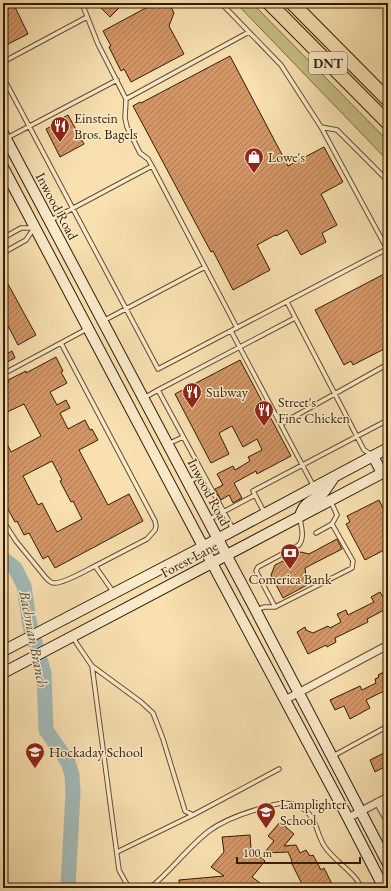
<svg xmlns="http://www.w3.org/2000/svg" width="391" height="891" viewBox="0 0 391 891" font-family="'EB Garamond',serif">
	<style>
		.grass { fill: #c5c086; stroke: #7c6e44 }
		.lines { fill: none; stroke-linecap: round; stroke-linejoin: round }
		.river { stroke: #a3bab8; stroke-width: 15 }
		.building { fill: url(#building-hatch); stroke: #341c01; fill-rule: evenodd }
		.service-casing { stroke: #654d2d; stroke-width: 5.5 }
		.minor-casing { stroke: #654d2d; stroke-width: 9 }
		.secondary-casing { stroke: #341c01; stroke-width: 12 }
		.motorway-casing { stroke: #341c01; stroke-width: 15 }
		.service { stroke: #faebcc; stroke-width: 3.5 }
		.minor { stroke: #faebcc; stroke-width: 7 }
		.secondary { stroke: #faebcc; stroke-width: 10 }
		.motorway { stroke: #f8e0b1; stroke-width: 13 }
		.labels { text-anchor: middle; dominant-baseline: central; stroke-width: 3; stroke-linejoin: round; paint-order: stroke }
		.shield { fill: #faebcc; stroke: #6f5a3e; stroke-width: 1 }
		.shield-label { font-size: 13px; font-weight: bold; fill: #341c01 }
		.poi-label { font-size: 14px; fill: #341c01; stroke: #faebcc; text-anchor: start }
		.street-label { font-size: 14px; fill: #341c01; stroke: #faebcc }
		.water-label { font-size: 15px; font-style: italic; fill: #554b38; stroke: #faebcc }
	</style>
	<defs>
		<pattern id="building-hatch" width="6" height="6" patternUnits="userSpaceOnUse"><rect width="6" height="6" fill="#d49667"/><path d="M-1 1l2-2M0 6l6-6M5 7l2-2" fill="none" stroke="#ad7a52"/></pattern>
	</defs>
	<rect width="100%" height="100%" fill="#f8e0b1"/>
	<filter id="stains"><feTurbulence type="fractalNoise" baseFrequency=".005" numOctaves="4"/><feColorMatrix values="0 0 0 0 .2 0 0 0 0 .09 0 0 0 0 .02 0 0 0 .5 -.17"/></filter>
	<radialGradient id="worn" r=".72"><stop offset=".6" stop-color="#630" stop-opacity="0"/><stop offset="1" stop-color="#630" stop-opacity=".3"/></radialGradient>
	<!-- grass -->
	<path class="grass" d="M236 3H252L388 141V161Z"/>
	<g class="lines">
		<!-- river -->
		<path class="river" d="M3 559 15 568 24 586 30 626 44 673 46 730 68 762 72 775 73 792 68 888"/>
	</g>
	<!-- building -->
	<path class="building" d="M96 3H124L110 17Z
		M155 3H156L158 6 164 3H169L174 13 169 26 184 54 131 82 124 69 121 71 109 47 111 46 103 31Z
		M14 5 28 34 6 45V44L3 46V11Z
		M230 56 288 166 324 147 343 182 321 194 337 225 322 233 326 242 301 255 287 230 276 236 275 235 257 245 270 270 233 290 213 251 211 252 133 106 140 102 141 103Z
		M68 115 84 144 60 157 46 129 60 122 59 120Z
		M388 272V347L353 365 351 361 344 365 315 310Z
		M3 275 36 335 18 345 3 316Z
		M12 351 15 358 3 364V356Z
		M56 357 63 371 61 372 67 383 50 392 57 405 66 400 70 408 60 413 68 429 85 420 90 430 92 429 98 440 79 450 108 505 129 494 143 521 55 568 48 556 43 559 29 533 24 535 17 521 15 522 3 500V436L11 452 41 436 24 404 3 414V385L9 382 8 380 26 371V373ZM52 461 62 480 60 481 71 502 73 501 82 519 57 532 42 503 38 505 23 476Z
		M240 360 291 456 257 474 256 471 234 483 242 498 233 503 229 495 221 500 215 489 223 485 217 474 233 466 235 470 250 461 248 457 262 450 257 439 243 447 232 426 219 433 229 454 211 463 175 394Z
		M379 500 388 518V548L365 560 346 524 350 522 347 516Z
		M337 539 342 549 305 568 307 585 283 598 271 575 275 565 301 552 309 554Z
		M380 592 383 597 388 594V608L369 618 367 619 368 622 335 638 336 642 327 647 326 645 308 654 297 632 305 627 306 630 313 633 328 626 330 628 341 622 337 614 346 610 348 615 374 602 371 597Z
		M388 670V689L366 700 370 708 350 719 344 706 335 710 330 700 360 686 362 690 376 683 375 679 379 677 378 675Z
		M388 751V765L375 772 370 760Z
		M280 822 294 834 284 846 296 845 300 853 306 850 310 856 313 855 321 870 324 868 334 888H308L307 887 303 886 291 862 292 861 288 852 264 853 274 841 268 836Z
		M250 835 251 849 265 861 252 877 267 888H179V880L224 876 211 867 224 852 222 837Z"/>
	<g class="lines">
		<!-- service casing -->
		<g class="service-casing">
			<path id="service" d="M80 3 83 6 98 44 126 99 125 118 127 127 140 153 148 159 152 166 237 328
				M3 62 87 17
				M3 77 158 369 387 249 321 127 281 65 221 3
				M126 99 249 32
				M321 127 337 130 388 181
				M7 138 117 80
				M51 220 152 166
				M3 238 21 228H34
				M3 253 26 240 34 228
				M287 302 364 450 372 455
				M103 321 205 267
				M231 331 314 487
				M61 343 155 521 156 526 155 530 147 539 95 566
				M3 348 4 350H3
				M3 374 87 329
				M144 398 158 390
				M281 424 388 364
				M168 444 183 437
				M189 482 203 474
				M331 502 337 515 332 524
				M264 512 253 491 388 420
				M208 520 255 495
				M3 521 16 541 46 578C48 580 51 583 54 583 63 584 87 570 95 566L114 593
				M233 529 158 390 295 318
				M275 607 256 571 258 567 299 545C305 537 301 527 300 518
				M257 610 264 607H275L352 568 353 561 332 524 316 533
				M73 637 77 644 92 666 119 870 129 888
				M92 666 141 702 153 713 163 739 185 811 193 815 279 769
				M333 756 388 726
				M117 852 193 815
				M150 888C171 871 187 848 209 831 224 820 244 813 262 808 277 803 291 800 305 810 317 819 317 836 325 847 334 860 348 868 357 880 358 882 360 885 361 888"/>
		</g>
		<!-- minor casing -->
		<g class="minor-casing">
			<path id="minor" d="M285 700 388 645
				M378 802 388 820
				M348 818 388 797"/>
		</g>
		<!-- secondary casing -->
		<g class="secondary-casing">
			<path id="secondary" d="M3 133 256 611 388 864
				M3 167 197 535 348 818 384 888
				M373 456 382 473
				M300 516C304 501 314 501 324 492 327 488 330 483 333 479
				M3 651 193 552 388 448
				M3 673 388 470"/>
		</g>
		<!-- motorway casing -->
		<g class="motorway-casing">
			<path id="motorway" d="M269 3 388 123
				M292 3 388 100"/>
		</g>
		<!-- service -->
		<use href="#service" class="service"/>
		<!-- minor -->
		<use href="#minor" class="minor"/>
		<!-- secondary -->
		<use href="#secondary" class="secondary"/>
		<!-- motorway -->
		<use href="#motorway" class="motorway"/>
	</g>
	<!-- icons -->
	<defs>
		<g id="restaurant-pin" transform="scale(1)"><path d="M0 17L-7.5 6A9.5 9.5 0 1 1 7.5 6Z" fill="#8f2418" stroke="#faebcc"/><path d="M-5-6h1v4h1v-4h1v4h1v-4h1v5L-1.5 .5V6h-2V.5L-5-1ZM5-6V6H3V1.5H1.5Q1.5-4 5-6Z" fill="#fff"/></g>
		<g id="shop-pin" transform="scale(1)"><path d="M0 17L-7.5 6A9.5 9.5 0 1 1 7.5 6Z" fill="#8f2418" stroke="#faebcc"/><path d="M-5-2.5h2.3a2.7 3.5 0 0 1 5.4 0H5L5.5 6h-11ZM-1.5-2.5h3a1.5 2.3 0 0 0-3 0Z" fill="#fff"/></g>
		<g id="bank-pin" transform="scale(1)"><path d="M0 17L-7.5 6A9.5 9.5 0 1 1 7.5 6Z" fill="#8f2418" stroke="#faebcc"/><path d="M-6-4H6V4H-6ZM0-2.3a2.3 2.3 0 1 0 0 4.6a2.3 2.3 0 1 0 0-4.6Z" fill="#fff"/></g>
		<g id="school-pin" transform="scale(1)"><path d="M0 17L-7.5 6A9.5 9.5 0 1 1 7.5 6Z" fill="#8f2418" stroke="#faebcc"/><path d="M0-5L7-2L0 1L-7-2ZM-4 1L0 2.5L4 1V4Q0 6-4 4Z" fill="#fff"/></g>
	</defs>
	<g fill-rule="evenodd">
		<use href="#restaurant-pin" x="60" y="126"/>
		<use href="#shop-pin" x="254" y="157"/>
		<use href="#restaurant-pin" x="192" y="392"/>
		<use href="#restaurant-pin" x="264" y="410"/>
		<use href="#bank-pin" x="290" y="553"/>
		<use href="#school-pin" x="35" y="752"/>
		<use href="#school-pin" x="266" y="812"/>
	</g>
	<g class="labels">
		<!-- shield labels -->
		<rect class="shield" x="309" y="52" width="38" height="22" rx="3"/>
		<g class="shield-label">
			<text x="328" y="63">DNT</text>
		</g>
		<!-- poi labels -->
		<g class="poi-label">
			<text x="74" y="118">Einstein<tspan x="74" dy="16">Bros. Bagels</tspan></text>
			<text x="268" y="157">Lowe's</text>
			<text x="206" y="392">Subway</text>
			<text x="278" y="402">Street's<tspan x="278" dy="16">Fine Chicken</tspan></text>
			<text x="290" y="579" text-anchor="middle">Comerica Bank</text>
			<text x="49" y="752">Hockaday School</text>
			<text x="280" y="804">Lamplighter<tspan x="280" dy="16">School</tspan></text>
		</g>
		<!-- street labels -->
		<g class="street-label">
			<text transform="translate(57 206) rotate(62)">Inwood Road</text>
			<text transform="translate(209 492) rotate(62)">Inwood Road</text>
			<text transform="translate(189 559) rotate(-28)">Forest Lane</text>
		</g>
		<!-- water labels -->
		<g class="water-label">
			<text transform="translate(34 639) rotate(79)">Bachman Branch</text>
		</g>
	</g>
	<!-- margin -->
	<rect width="391" height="891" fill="none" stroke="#f8e0b1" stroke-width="16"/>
	<rect x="4" y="4" width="383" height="883" fill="none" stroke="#341c01" stroke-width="2"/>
	<rect x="8" y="8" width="375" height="875" fill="none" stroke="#341c01"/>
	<!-- scale -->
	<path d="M237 857v6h123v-6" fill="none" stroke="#341c01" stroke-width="2"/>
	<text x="243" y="857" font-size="12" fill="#341c01" stroke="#faebcc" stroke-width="3" paint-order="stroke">100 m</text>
	<rect width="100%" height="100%" filter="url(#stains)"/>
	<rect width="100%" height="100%" fill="url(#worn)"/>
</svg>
